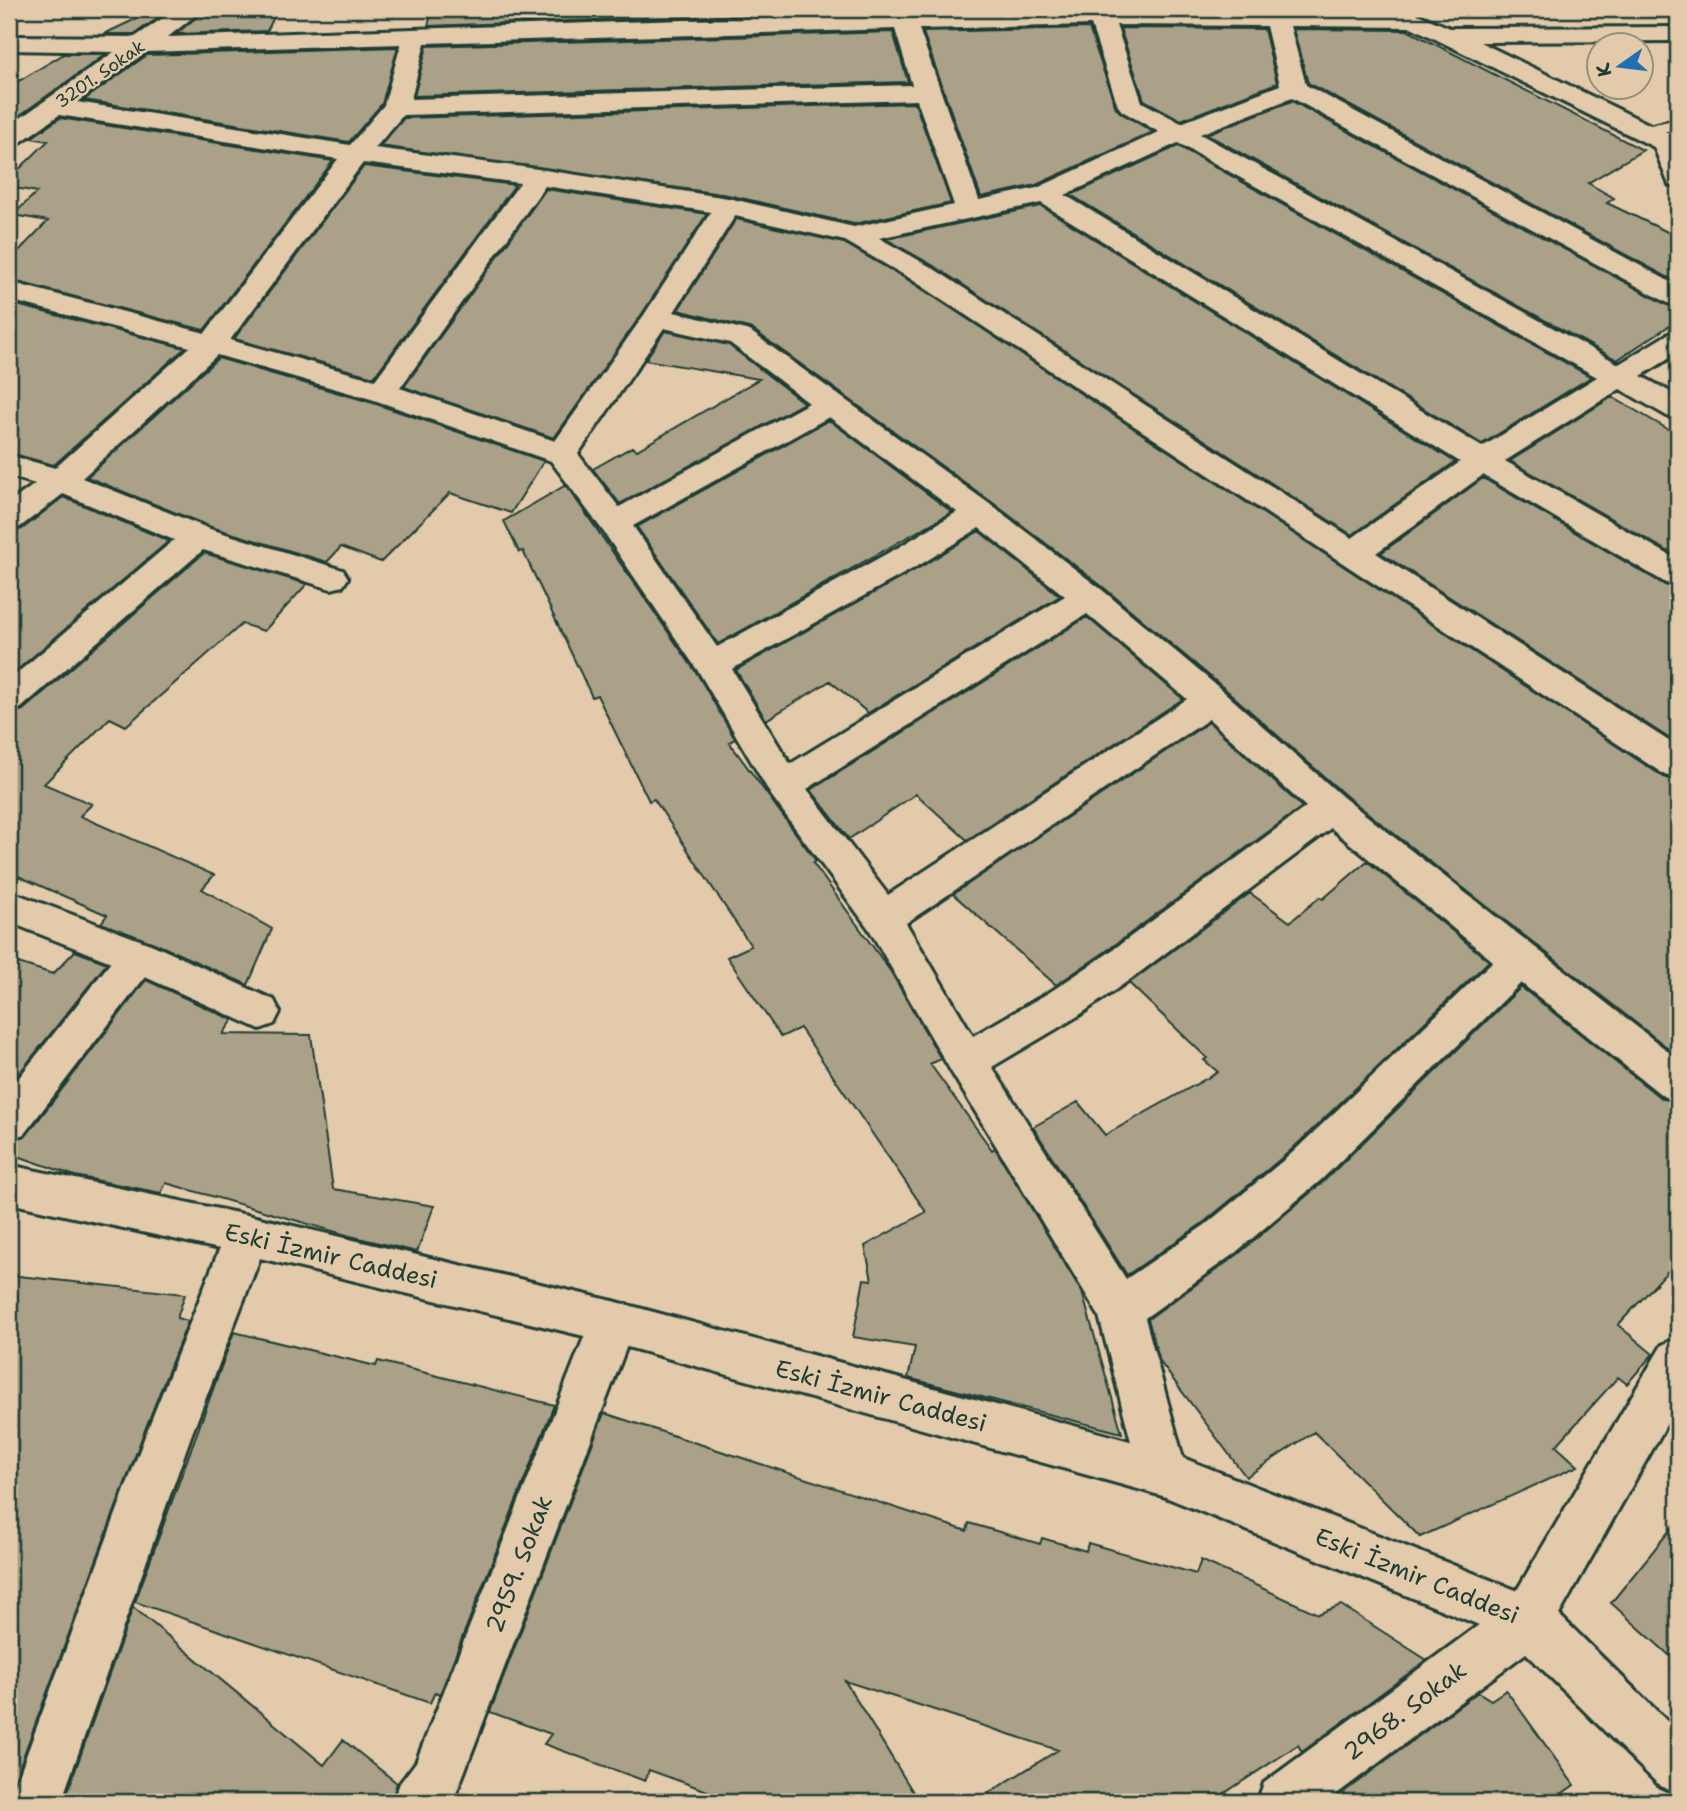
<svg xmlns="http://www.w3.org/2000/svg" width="1687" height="1811" viewBox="0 0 1687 1811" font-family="'Shantell Sans',sans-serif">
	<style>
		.building { fill: #aaa188; stroke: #1f3d34; stroke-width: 2 }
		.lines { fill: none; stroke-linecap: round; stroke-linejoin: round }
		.service-casing { stroke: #1f3d34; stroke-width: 5 }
		.minor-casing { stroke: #1f3d34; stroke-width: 6 }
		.secondary-casing { stroke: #1f3d34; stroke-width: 6 }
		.primary-casing { stroke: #1f3d34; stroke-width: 6 }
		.service { fill: #e3caab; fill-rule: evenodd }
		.minor { fill: #e3caab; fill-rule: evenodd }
		.secondary { fill: #e3caab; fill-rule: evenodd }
		.primary { fill: #e3caab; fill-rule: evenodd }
		.labels { text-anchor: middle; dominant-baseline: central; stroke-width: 5; stroke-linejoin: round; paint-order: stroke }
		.far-street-label { font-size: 18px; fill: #1f3d34; stroke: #e3caab }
		.near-street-label { font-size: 24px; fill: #1f3d34; stroke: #e3caab }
	</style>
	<rect width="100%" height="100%" fill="#e3caab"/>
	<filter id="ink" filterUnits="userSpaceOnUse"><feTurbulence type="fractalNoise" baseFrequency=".0143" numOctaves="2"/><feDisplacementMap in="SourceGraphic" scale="14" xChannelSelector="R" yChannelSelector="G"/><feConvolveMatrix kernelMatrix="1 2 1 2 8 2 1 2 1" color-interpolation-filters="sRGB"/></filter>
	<g filter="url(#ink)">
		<!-- building -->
		<path class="building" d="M211 9H278L267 31 176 34 198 16 208 17Z
			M432 9H1082L744 15 428 26Z
			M146 14 163 15 134 34H104Z
			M1089 28 1116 108 1121 113 1153 132 1036 185 981 197 923 32Z
			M1120 28 1264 29 1277 83 1181 120 1144 100Z
			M1293 29 1407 30 1643 150 1588 183 1614 198 1607 203 1678 237V283L1308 83Z
			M893 32 908 82 414 96 427 46Z
			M398 47 382 104 349 142 84 100 147 55Z
			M64 54H106L9 123V87Z
			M1292 101 1667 305 1678 308V320L1617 360 1206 134Z
			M915 103 951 203 854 224 728 195 380 146 404 118Z
			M60 118 333 161 204 330 9 280V261L48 221 13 215 37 192 9 187V179L48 141 31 138Z
			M1178 146 1591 377 1482 444 1071 195Z
			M364 166 515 185 374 377 234 339Z
			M546 189 707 214 642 314 554 438 404 387Z
			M1041 206 1455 462 1352 535 932 265 886 239Z
			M736 219 844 243 910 281 1664 777 1678 781V1056L1346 796 1225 689 1103 587 993 503 752 329 678 310Z
			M9 303 185 348 54 465 9 453Z
			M665 331 729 345 804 403 620 504 593 469 632 447 637 450 759 379 645 360Z
			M218 358 370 402 544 461 511 513 450 493 381 562 341 547 327 562 211 527 87 477Z
			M1612 397 1678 435V557L1510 461Z
			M829 420 952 512 718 644 637 527Z
			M1483 478 1665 585 1678 588V744L1381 553Z
			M566 485 698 675 735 739 729 742 816 861 813 863 891 972 941 1059 930 1064 992 1150 995 1148 1082 1292 1122 1433 908 1378 915 1347 853 1337 864 1279 872 1280 865 1246 926 1212 800 1028 781 1037 727 957 751 946 654 799 649 801 597 695 592 697 523 551 519 552 504 521Z
			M63 497 169 541 9 677V532L22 529Z
			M979 531 1060 596 868 713 830 681 766 720 736 670 924 565Z
			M204 553 307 584 264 631 242 624 126 726 110 718 44 784 92 804 80 816 214 875 202 889 272 929 248 985 154 943 101 923 107 915 9 872V714L23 710Z
			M1087 617 1183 699 967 840 916 794 849 839 811 790Z
			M1209 722 1302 807 1105 952 1056 985 953 894Z
			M1367 861 1489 961 1289 1152 1203 1223 1127 1275 1033 1127 1078 1102 1105 1135 1218 1072 1204 1060 1207 1058 1129 983 1250 893 1290 922 1320 897 1323 899Z
			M75 951 107 963 9 1086V960L53 974Z
			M146 980 233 1020 223 1034 311 1035 333 1189 434 1206 417 1252 350 1236 166 1183 161 1193 75 1176 9 1153V1141L26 1136Z
			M1521 987 1661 1098 1678 1103V1260L1618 1325 1653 1354 1627 1384 1618 1377 1556 1446 1578 1466 1420 1537 1314 1432 1246 1477 1160 1362 1148 1319 1237 1255 1323 1182Z
			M9 1275 185 1294 177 1318 188 1321 143 1435 9 1795Z
			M234 1332 376 1366 378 1361 554 1405 440 1694 435 1692 430 1703 135 1602Z
			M604 1413 967 1531 969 1523 1040 1544 1042 1538 1086 1551 1088 1543 1196 1574 1201 1560 1318 1614 1341 1605 1427 1660 1302 1752 1298 1745 1211 1802H974L1058 1750 845 1681 919 1802H738L649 1770 645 1781 544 1744 551 1734 490 1712Z
			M1678 1520V1663L1611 1603Z
			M133 1607 324 1765 343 1740 397 1783 391 1802H64Z
			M1506 1690 1574 1785 1550 1802H1335L1333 1800 1478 1692 1491 1700Z"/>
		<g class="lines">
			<!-- service casing -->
			<g class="service-casing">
				<path id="service" d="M1678 119V129L1641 136 1633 131 1636 128Z"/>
			</g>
			<!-- minor casing -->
			<g class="minor-casing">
				<path id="minor" d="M176 9H203L168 37 744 18 1101 11 1415 13 1450 28 1678 27V41L1480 42 1675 137 1678 142V187L1669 185 1654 147 1411 27 1290 26 1306 85 1678 286V306L1668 303 1292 98 1200 134 1619 364 1668 334 1678 331V353L1641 376 1678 396V419L1667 416 1620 389 1505 461 1678 560V586L1666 583 1483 475 1376 553 1678 747V779L1665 775 911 279 845 241 735 216 674 312 750 331 991 505 1101 589 1223 691 1344 798 1678 1059V1101L1663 1096 1521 983 1321 1180 1235 1253 1145 1318 1187 1473 1180 1490 1163 1496 1146 1490 1139 1473 1099 1316 952 1073 869 929 771 795 700 674 603 531 551 461 371 399 217 355 82 478 210 529 343 570 348 578 343 586 331 589 203 550 21 708 9 712V680L174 540 63 494 20 527 9 530V503L35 484 9 476V455L55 468 190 347 9 300V282L205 333 338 159 59 115 18 144 9 146V126L114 52 9 50V36L135 37ZM1091 25 1118 106 1122 111 1159 132 1037 188 979 200 919 29ZM1116 25 1266 26 1280 85 1181 123 1142 102ZM895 29 912 85 411 99 425 43ZM401 44 384 105 350 145 77 102 146 52ZM917 100 954 205 854 227 728 198 538 169 375 148 403 115ZM1178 143 1597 377 1482 447 1065 195ZM363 163 520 183 375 380 230 340ZM545 186 711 212 644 315 555 441 400 388ZM1041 203 1460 462 1352 538 931 267 879 238ZM664 328 730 343 809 403 619 507 578 454ZM829 417 957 512 899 547 717 647 633 526ZM979 528 1065 596 790 764 732 669 923 563ZM1087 614 1187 699 888 895 807 789ZM1209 719 1306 807 1107 954 1050 992 973 1036 906 923ZM1331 828 1493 961 1291 1154 1205 1225 1126 1279 992 1067 1078 1016 1135 976Z
					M9 891 153 945 274 1000 280 1012 274 1024 260 1029 145 977 24 1134 9 1139V1090L111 962 9 922Z
					M247 1215 262 1221 269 1235 191 1436 61 1802H9L145 1436 225 1235 232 1221Z
					M613 1301 629 1307 636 1322 454 1799 451 1802H393L400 1783 416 1762 590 1322 597 1307Z
					M1528 1595 1546 1602 1553 1620 1546 1638 1326 1802H1257L1264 1783 1510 1602Z"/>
			</g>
			<!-- secondary casing -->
			<g class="secondary-casing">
				<path id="secondary" d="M1678 1338V1404L1546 1638 1528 1645 1510 1638 1503 1620 1510 1602 1662 1345Z"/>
			</g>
			<!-- primary casing -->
			<g class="primary-casing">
				<path id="primary" d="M9 1165 247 1215 613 1301 1163 1450 1546 1602 1678 1732V1794L1660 1786 1511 1638 1163 1496 613 1343 247 1255 9 1203Z"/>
			</g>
			<!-- service -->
			<use href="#service" class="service"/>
			<!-- minor -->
			<use href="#minor" class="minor"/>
			<!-- secondary -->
			<use href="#secondary" class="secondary"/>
			<!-- primary -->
			<use href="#primary" class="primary"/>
		</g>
	</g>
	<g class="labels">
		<!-- far-street labels -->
		<g class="far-street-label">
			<text transform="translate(100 74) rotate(-35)">3201. Sokak</text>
		</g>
		<!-- near-street labels -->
		<g class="near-street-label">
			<text transform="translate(331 1256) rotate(13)">Eski İzmir Caddesi</text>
			<text transform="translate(881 1396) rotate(15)">Eski İzmir Caddesi</text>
			<text transform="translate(519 1564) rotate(-69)">2959. Sokak</text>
			<text transform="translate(1417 1576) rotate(22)">Eski İzmir Caddesi</text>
			<text transform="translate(1405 1711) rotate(-37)">2968. Sokak</text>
		</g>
	</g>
	<!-- margin -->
	<rect width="1687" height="1811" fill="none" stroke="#e3caab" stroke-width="35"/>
	<rect x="18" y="18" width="1652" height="1776" fill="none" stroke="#1f3d34" stroke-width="2.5" filter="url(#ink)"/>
	<!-- north arrow -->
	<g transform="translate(1620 66) rotate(256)"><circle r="33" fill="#e3caab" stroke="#95927b" stroke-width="2"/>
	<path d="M0-5L12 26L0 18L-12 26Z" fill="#1f6fb2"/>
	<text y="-10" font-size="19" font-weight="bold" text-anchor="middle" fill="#1f3d34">K</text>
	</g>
</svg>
